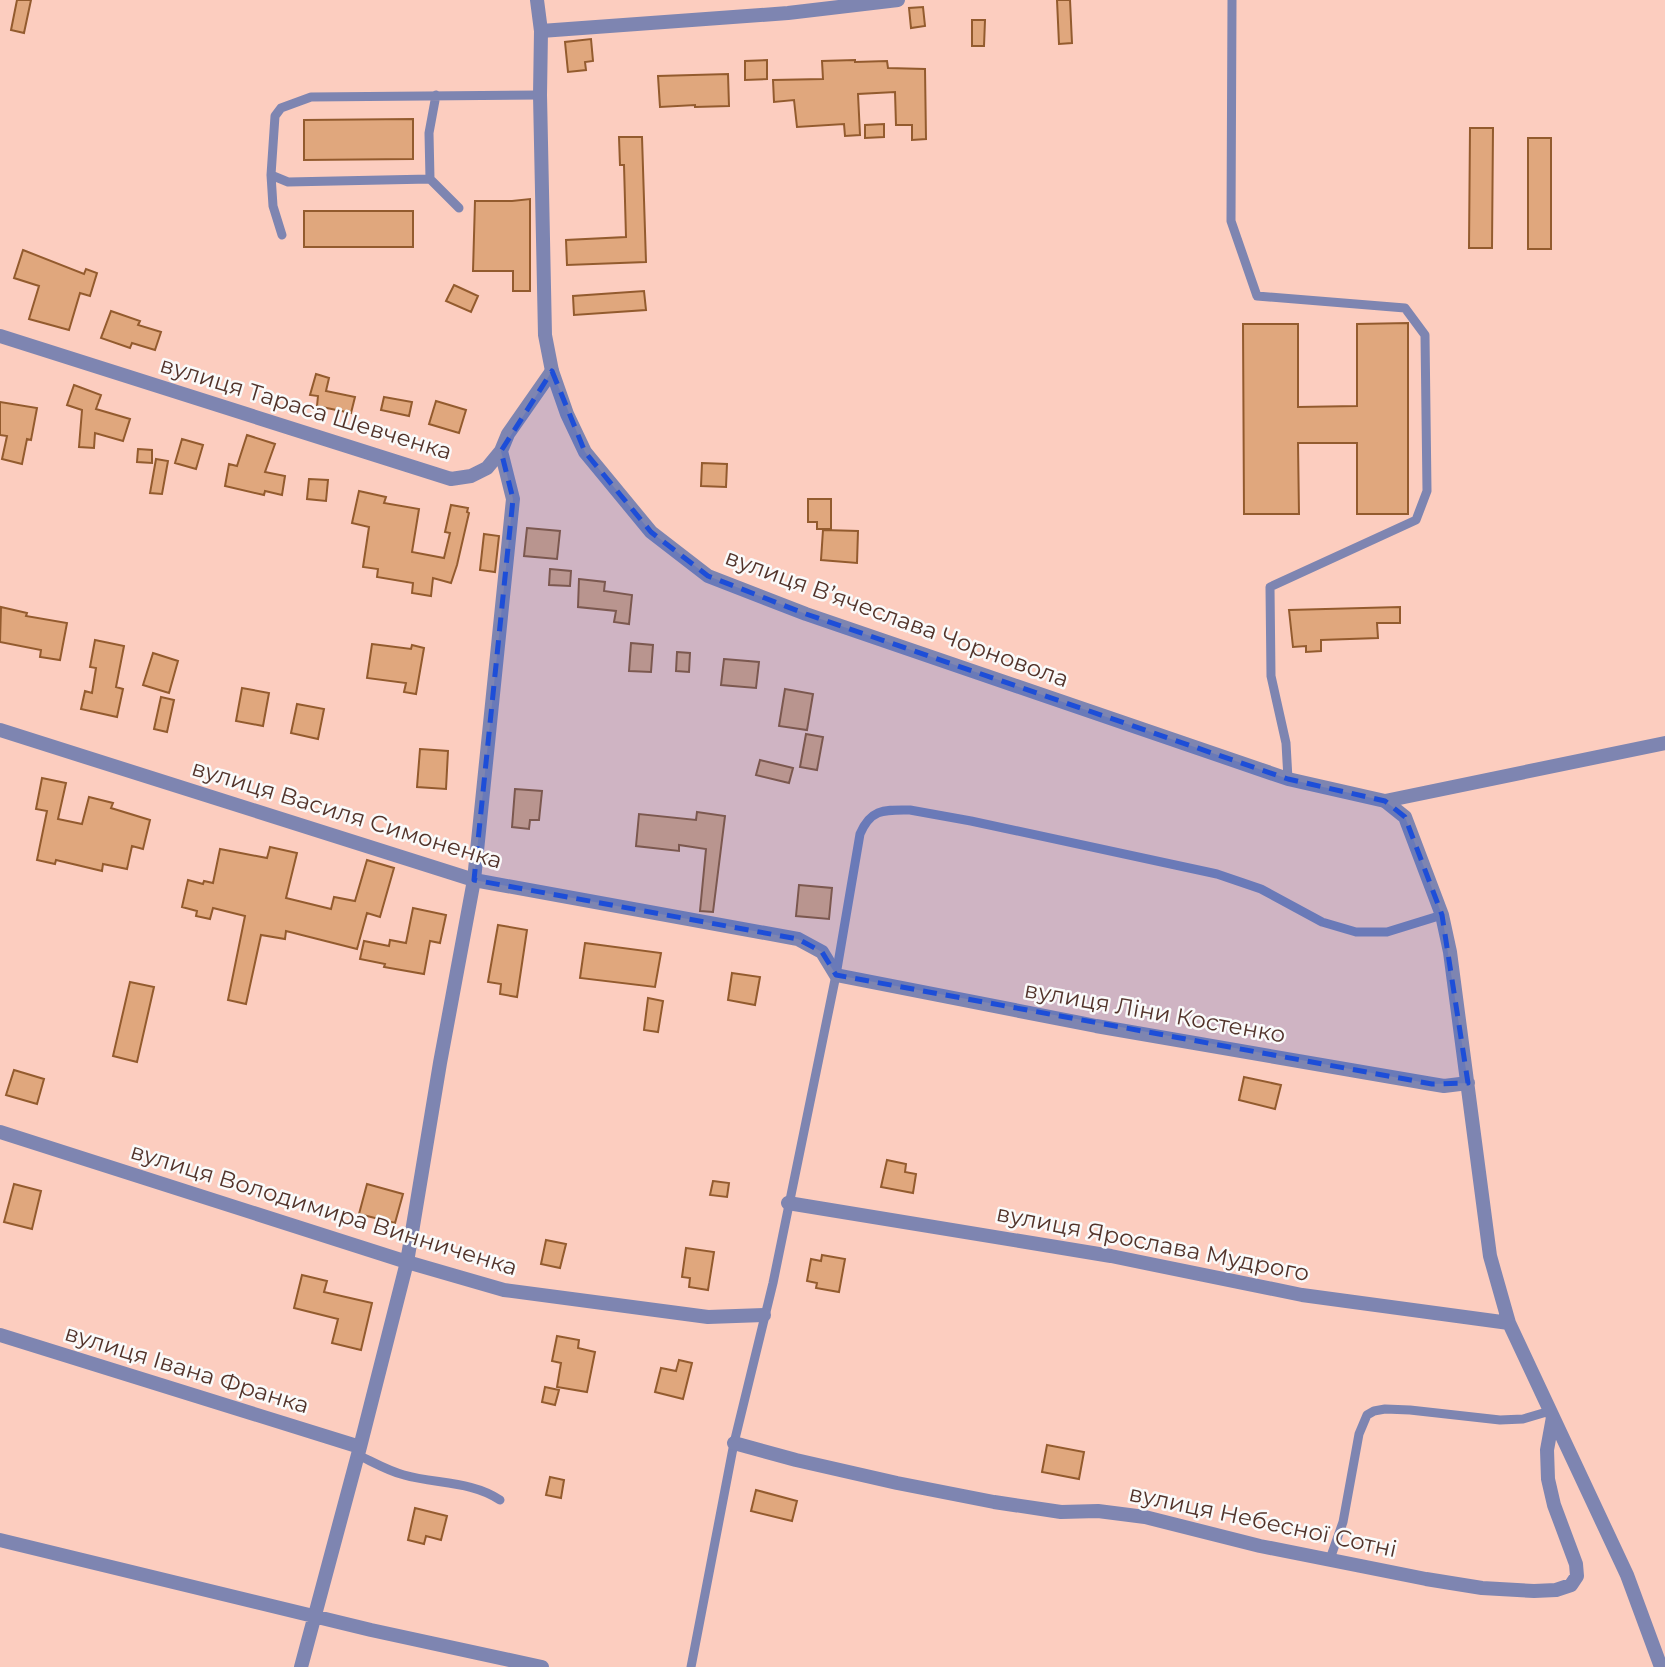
<svg xmlns="http://www.w3.org/2000/svg" width="1665" height="1667" viewBox="0 0 1665 1667" font-family="Montserrat,sans-serif">
	<style>
		.building { fill: #e0a77d; stroke: #935b2e; stroke-width: 2 }
		.lines { fill: none; stroke-linecap: round; stroke-linejoin: round }
		.service { stroke: #7e85b1; stroke-width: 9 }
		.minor { stroke: #7e85b1; stroke-width: 14 }
		.tertiary { stroke: #7e85b1; stroke-width: 14 }
		.marked { fill: #1d4ed8; fill-opacity: 0.2; stroke: #1d4ed8; stroke-width: 5; stroke-dasharray: 14 9; stroke-linejoin: round }
		.labels { text-anchor: middle; dominant-baseline: central; stroke-width: 5; stroke-linejoin: round; paint-order: stroke }
		.street-label { font-size: 23px; fill: #52332a; stroke: #fafafa }
	</style>
	<rect width="100%" height="100%" fill="#fccdbf"/>
	<!-- building -->
	<path class="building" d="M17 0H31L24 33 11 30Z
		M1057 0H1070L1072 43 1059 44Z
		M923 7 925 26 911 28 909 8Z
		M972 20H985L984 46H972Z
		M591 39 593 61 585 62 586 70 568 72 565 42Z
		M767 60V79L745 80V61Z
		M855 60V62L887 61 888 68 925 69 926 139 912 140V125H896L895 92 858 94 860 135 845 136 844 124 797 127 794 100 774 102 773 80 823 79 822 61Z
		M728 74 729 106 695 107V105L660 107 658 76Z
		M413 119V159L304 160V120Z
		M884 124V137L865 138V125Z
		M1470 128H1493L1492 248H1469Z
		M619 137H642L646 262 567 265 566 240 626 237 624 165H620Z
		M1528 138H1551V249H1528Z
		M530 199V291H513V271H473L475 201H512Z
		M304 211H413V247H304Z
		M23 250 84 274 86 269 97 273 90 296 80 293 69 330 29 319 39 286 14 278Z
		M454 285 478 296 471 312 446 301Z
		M644 291 646 310 574 315 573 296Z
		M111 311 140 321 138 325 161 332 155 350 132 343 130 348 101 338Z
		M1243 324H1298V407L1357 406V324L1408 323V514H1357V443H1298L1299 514H1244Z
		M316 374 329 378 326 391 355 397 351 413 317 406 318 396 310 395Z
		M74 385 101 395 96 409 130 419 123 441 95 433 94 448 79 447 82 410 67 405Z
		M384 397 412 402 409 416 381 410Z
		M436 401 466 410 459 433 429 424Z
		M0 402 37 408 31 440 27 439 22 464 2 459 7 436 0 435Z
		M247 435 275 444 265 472 285 476 282 495 265 491 264 495 225 486 229 464 237 466Z
		M182 439 203 445 196 469 175 463Z
		M138 449 152 450V463L137 462Z
		M156 459 168 461 162 494 150 493Z
		M702 463 727 464 726 487 701 486Z
		M309 479 328 480 326 501 307 499Z
		M359 491 386 497 384 503 419 509 412 552 444 558 450 533 445 532 451 505 468 508 467 512 469 513 457 565 451 583 433 578 431 596 412 593 413 583 377 577 378 569 363 567 369 527 352 523Z
		M808 499H831V529H817V522H808Z
		M527 528 560 531 557 559 524 556Z
		M823 530 858 531 857 563 821 560Z
		M484 534 499 536 495 572 480 570Z
		M550 569 571 571 570 586 549 585Z
		M579 579 605 582 604 591 632 595 629 624 614 622 616 611 578 607Z
		M1 607 27 613 26 616 67 623 60 660 40 657 41 650 0 642Z
		M1400 607V623H1377L1378 638 1321 640V651L1306 652V646L1293 647 1289 610Z
		M95 640 124 646 116 687 123 689 117 717 81 709 85 691 92 693 96 668 90 667Z
		M631 643 653 645 651 672 629 671Z
		M372 644 411 649 412 645 424 648 416 694 404 692 406 683 367 678Z
		M677 652 690 653 689 672 676 671Z
		M153 653 178 661 169 693 143 685Z
		M724 659 759 662 756 688 721 685Z
		M242 688 269 693 263 726 236 721Z
		M785 689 813 694 807 730 779 726Z
		M161 697 174 700 167 732 154 729Z
		M297 704 324 709 318 739 291 733Z
		M806 734 823 737 817 770 800 767Z
		M420 749 448 751 446 789 417 787Z
		M760 760 793 768 789 783 756 775Z
		M42 778 66 783 58 819 82 824 89 797 113 803 111 808 150 820 143 849 132 846 127 869 103 864 102 871 56 860 55 864 37 860 47 811 36 809Z
		M515 789 542 791 539 820H530L529 829 512 827Z
		M697 812 725 816 713 912 700 911 706 849 679 845V851L636 846 639 814 696 820Z
		M270 847 297 853 286 898 331 909 334 897 355 901 367 860 394 868 380 917 367 913 357 949 286 931 285 939 261 935 246 1004 228 1000 245 916 213 908 210 919 196 916 197 911 182 907 188 880 203 884 204 881 213 883 220 849 267 858Z
		M799 885 832 888 829 919 796 916Z
		M413 908 446 915 440 943 430 941 424 974 384 967 385 964 360 959 364 941 389 946 390 940 406 943Z
		M498 925 527 930 517 997 500 994 501 984 488 982Z
		M585 943 661 953 655 987 580 978Z
		M732 973 760 977 755 1005 728 1000Z
		M130 982 154 987 137 1062 113 1056Z
		M648 998 663 1001 658 1032 644 1030Z
		M14 1070 44 1079 37 1104 6 1095Z
		M1244 1077 1281 1085 1275 1109 1239 1100Z
		M887 1160 906 1164 905 1172 916 1174 913 1193 881 1187Z
		M713 1181 729 1183 727 1197 710 1195Z
		M14 1184 41 1191 32 1229 4 1222Z
		M367 1184 403 1194 395 1223 359 1214Z
		M546 1240 566 1244 560 1268 541 1264Z
		M686 1248 714 1252 708 1290 689 1287 690 1278 682 1277Z
		M822 1255 845 1259 839 1292 816 1288 817 1283 807 1281 811 1259 821 1261Z
		M302 1275 327 1281 324 1292 372 1303 361 1350 332 1343 338 1319 294 1308Z
		M557 1336 579 1340 578 1348 595 1352 587 1392 557 1387 561 1363 552 1361Z
		M679 1360 692 1363 683 1399 655 1392 661 1368 676 1371Z
		M545 1387 559 1390 555 1405 542 1402Z
		M1047 1445 1084 1452 1079 1479 1042 1472Z
		M550 1477 564 1480 561 1498 546 1495Z
		M756 1490 797 1501 792 1521 751 1511Z
		M415 1508 447 1516 441 1540 426 1536 424 1544 408 1540Z"/>
	<g class="lines">
		<!-- service -->
		<path class="service" d="M1232 0 1231 221 1257 296 1405 308 1425 335 1427 491 1416 520 1270 587 1271 676 1286 743 1288 779
			M436 95 429 133 430 179 459 208
			M271 175 288 182 430 179
			M282 235 273 206 271 175 275 116 281 108 311 97 540 95
			M358 1455C373 1462 388 1471 404 1475 436 1484 472 1481 500 1500
			M1330 1559 1343 1522 1359 1434 1367 1415 1374 1411 1385 1409 1410 1410 1500 1420 1523 1419 1550 1411
			M691 1667 734 1443 773 1283 836 975 860 834C871 808 885 810 910 810L971 821 1217 874 1261 889 1322 922 1356 932H1387L1442 915"/>
		<!-- minor -->
		<path class="minor" d="M541 31 788 13 898 0
			M0 336 451 479 471 476 487 468 501 451 508 434 552 371
			M0 730 474 880 798 939 822 952 836 975 1096 1026 1432 1084 1444 1086 1468 1083
			M1385 801 1405 817 1442 915 1450 952 1490 1256 1509 1323 1627 1575 1661 1667
			M0 1132 407 1262 504 1290 708 1317 764 1315
			M788 1203 1111 1256 1302 1295 1509 1323
			M0 1335 360 1447
			M734 1443 796 1460 897 1483 994 1502 1061 1512 1098 1511 1145 1517 1260 1546 1426 1579 1482 1588 1534 1591 1556 1590 1571 1585 1577 1576 1576 1564 1554 1505 1548 1479 1547 1450 1553 1417
			M0 1540 371 1630 542 1667
			M301 1667 360 1447 407 1262 440 1063 474 880 513 499 501 451"/>
		<!-- tertiary -->
		<path class="tertiary" d="M537 0 541 31 540 95 545 335 552 371 567 414 585 452 651 532 708 576 806 614 1288 779 1385 801 1665 743"/>
	</g>
	<!-- marked area -->
	<path class="marked" d="M552 371 585 452 651 532 708 576 806 614 1288 779 1385 801 1405 817 1442 915 1468 1083 1432 1084 836 975 822 952 798 939 474 880 513 499 501 451Z"/>
	<g class="labels">
		<!-- street labels -->
		<g class="street-label">
			<text transform="translate(306 408) rotate(17)">вулиця Тараса Шевченка</text>
			<text transform="translate(897 618) rotate(20)">вулиця Вʼячеслава Чорновола</text>
			<text transform="translate(347 814) rotate(17)">вулиця Василя Симоненка</text>
			<text transform="translate(1155 1012) rotate(10)">вулиця Ліни Костенко</text>
			<text transform="translate(324 1209) rotate(17)">вулиця Володимира Винниченка</text>
			<text transform="translate(1153 1243) rotate(11)">вулиця Ярослава Мудрого</text>
			<text transform="translate(187 1369) rotate(17)">вулиця Івана Франка</text>
			<text transform="translate(1263 1521) rotate(12)">вулиця Небесної Сотні</text>
		</g>
	</g>
</svg>
